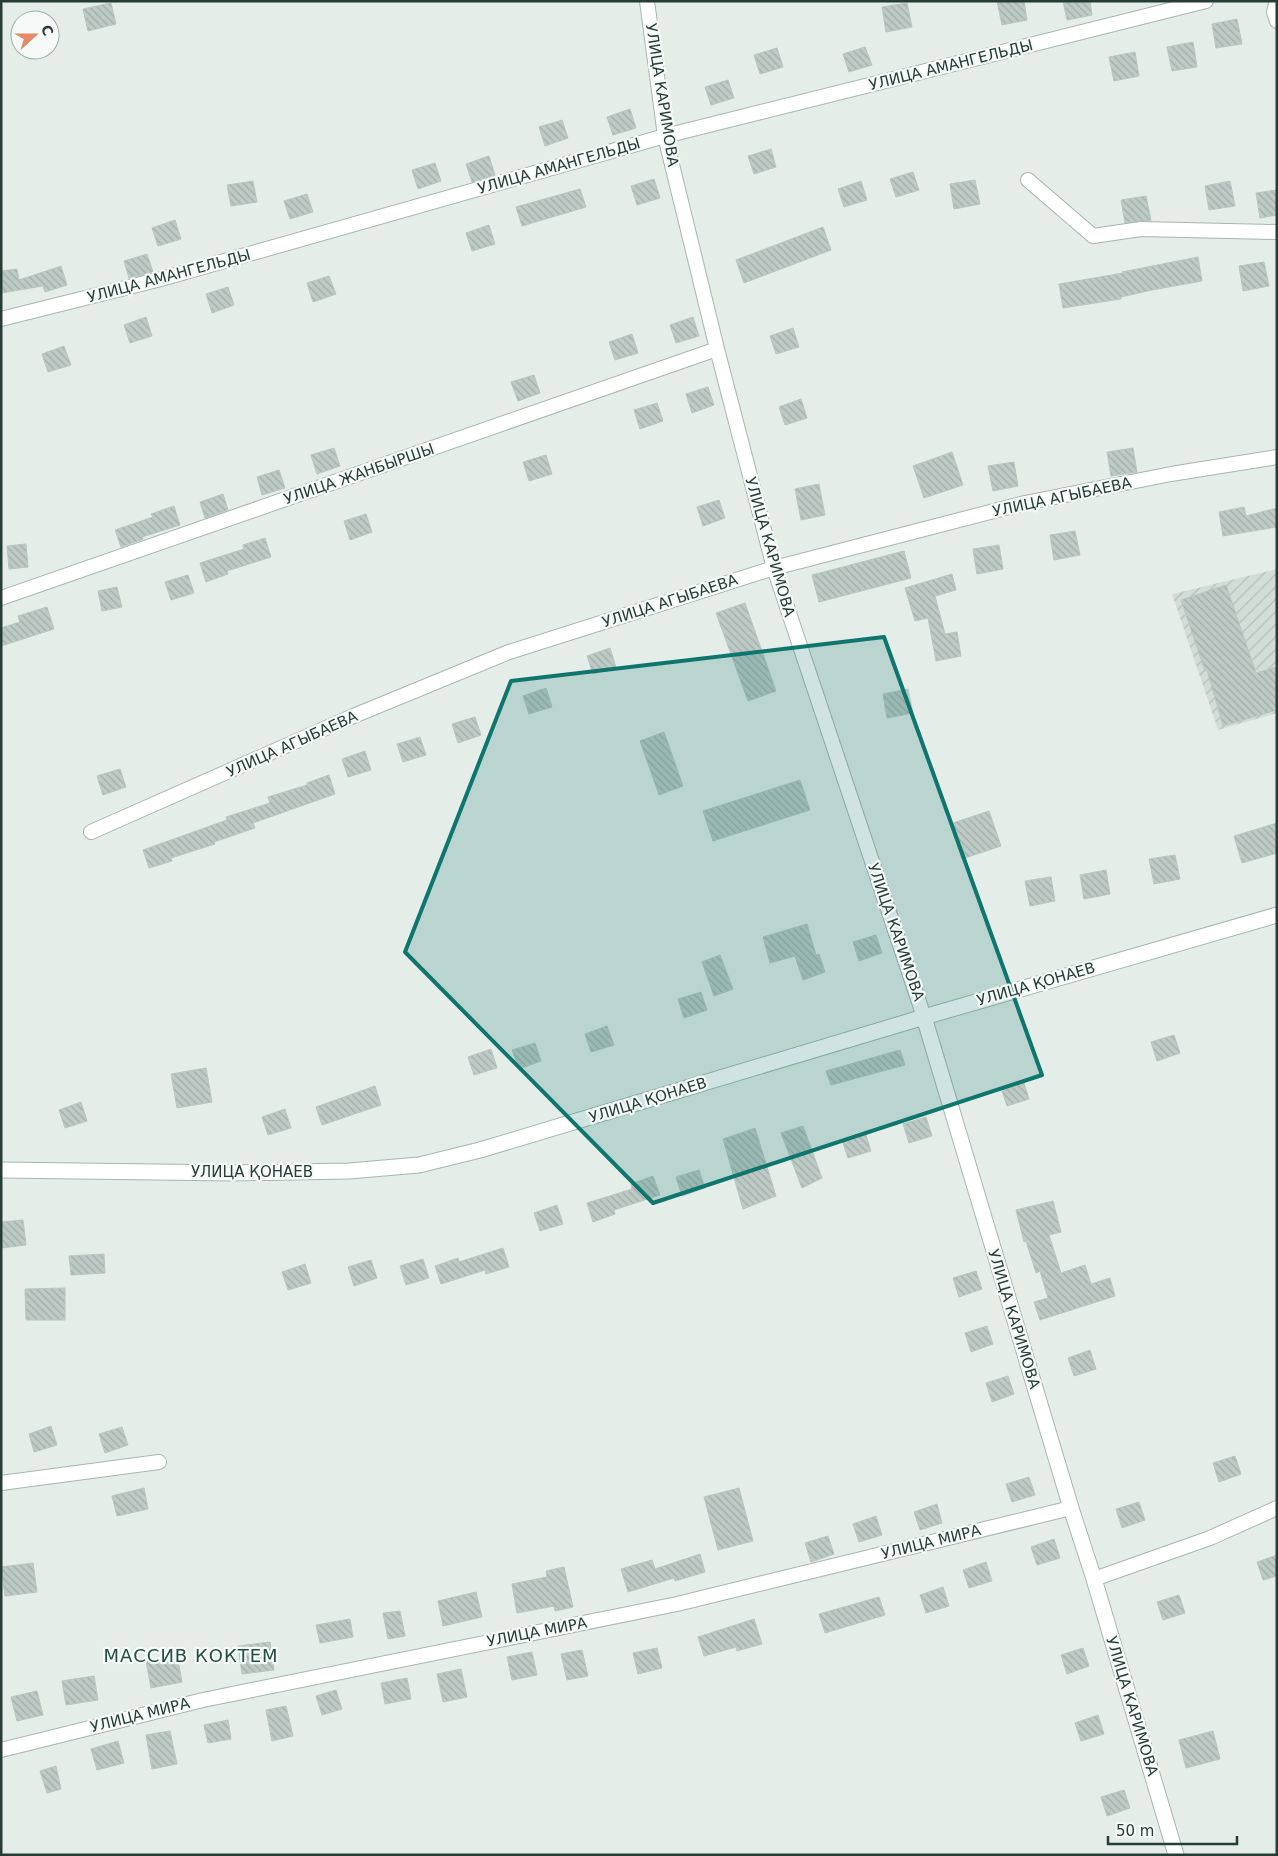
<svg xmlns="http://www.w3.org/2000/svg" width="1278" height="1856" viewBox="0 0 1278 1856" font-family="'DejaVu Sans',sans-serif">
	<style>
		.industrial { fill: url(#industrial-furrows) }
		.building { fill: url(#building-back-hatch); stroke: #b8c6c0 }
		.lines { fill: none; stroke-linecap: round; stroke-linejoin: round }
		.minor-casing { stroke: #a8b5b0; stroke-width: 16 }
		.tertiary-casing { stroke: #a8b5b0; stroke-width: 17 }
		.secondary-casing { stroke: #a4b8b1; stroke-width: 17 }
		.minor { stroke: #fff; stroke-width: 14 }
		.tertiary { stroke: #fff; stroke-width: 15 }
		.secondary { stroke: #fff; stroke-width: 15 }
		.marked { fill: #0f766e; fill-opacity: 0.2; stroke: #0f766e; stroke-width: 4; stroke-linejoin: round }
		.labels { text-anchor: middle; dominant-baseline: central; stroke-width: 4.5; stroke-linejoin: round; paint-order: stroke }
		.street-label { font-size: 15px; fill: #263d37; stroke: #f5f9f7 }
		.quarter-label { font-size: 18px; letter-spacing: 1px; fill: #234e43; stroke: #f5f9f7 }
	</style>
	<defs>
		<pattern id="industrial-furrows" width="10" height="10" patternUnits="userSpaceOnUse" patternTransform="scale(1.25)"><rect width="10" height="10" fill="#d3ddd8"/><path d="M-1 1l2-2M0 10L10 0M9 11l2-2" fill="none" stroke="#b5bfba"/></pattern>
		<pattern id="building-back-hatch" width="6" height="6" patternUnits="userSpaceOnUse" patternTransform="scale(1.25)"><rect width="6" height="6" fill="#bdcac5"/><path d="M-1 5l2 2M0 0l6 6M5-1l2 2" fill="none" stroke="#a2aeaa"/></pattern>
	</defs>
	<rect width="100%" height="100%" fill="#e5ede9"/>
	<!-- industrial -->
	<path class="industrial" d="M1277 569V713L1218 730 1172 594Z"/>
	<!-- building -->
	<path class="building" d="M997 1H1024L1027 20 1002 25Z
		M1063 1H1090L1092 15 1067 20Z
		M111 3 116 24 88 31 83 9Z
		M907 3 912 27 886 32 882 7Z
		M1237 19 1242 44 1216 48 1212 24Z
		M1193 42 1197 67 1172 71 1167 47Z
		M865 47 872 65 849 72 843 54Z
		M777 48 783 67 760 74 754 55Z
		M1135 52 1139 76 1114 81 1109 57Z
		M728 80 734 98 711 105 705 87Z
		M630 109 636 128 613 135 607 117Z
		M562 120 568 138 545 146 539 127Z
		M771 149 776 167 754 174 748 156Z
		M489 156 495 175 472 182 466 164Z
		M435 163 441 181 418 189 412 170Z
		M913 172 919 190 896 197 890 179Z
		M654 179 660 198 637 205 631 186Z
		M975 180 980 204 954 209 950 184Z
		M253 181 257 202 231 206 227 185Z
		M861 181 867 200 844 207 838 189Z
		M1230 181 1235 206 1209 210 1205 186Z
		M580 189 586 207 522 226 516 207Z
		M1277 190V215L1260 218 1256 193Z
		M307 194 313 212 290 219 284 201Z
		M1146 196 1151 220 1125 223 1121 200Z
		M175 220 181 239 158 246 152 228Z
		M489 225 495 244 472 251 466 233Z
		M823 227 831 250 744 283 736 260Z
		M147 254 153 272 129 278 124 261Z
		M1198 257 1202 281 1152 290 1121 297V299L1063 308 1059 284 1123 273 1122 272Z
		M1264 262 1269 286 1243 291 1239 266Z
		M61 266 67 285 45 292 43 286 1 293V271L17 269 19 280Z
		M329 276 336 294 313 302 307 283Z
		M228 287 234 305 212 313 206 294Z
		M146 317 152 336 130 343 124 325Z
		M693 317 699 336 676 343 670 325Z
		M793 328 799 347 776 354 770 336Z
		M632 334 638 353 615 360 609 342Z
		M64 346 71 365 48 372 42 354Z
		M534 375 540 393 518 401 511 382Z
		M708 387 714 405 692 413 686 394Z
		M801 399 807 418 785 425 779 407Z
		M657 403 663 421 640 429 634 410Z
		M334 448 340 466 317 474 311 455Z
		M1133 448 1137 472 1111 476 1107 452Z
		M952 452 963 485 924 498 913 466Z
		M546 455 552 474 529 481 523 462Z
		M1014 462 1018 486 993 491 988 466Z
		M279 470 285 488 262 495 257 477Z
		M819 484 825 515 801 520 795 489Z
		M223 494 228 510 205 518 200 502Z
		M719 500 725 518 703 526 697 507Z
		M174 506 180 525 142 537 143 539 121 547 115 530 153 517 151 514Z
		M1244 507 1246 516 1277 508V527L1223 536 1219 512Z
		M366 514 372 532 350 540 344 521Z
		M1075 531 1080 555 1054 560 1050 535Z
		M265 538 271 557 227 571 228 574 206 582 200 563 244 549 243 545Z
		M26 544 28 567 9 569 7 546Z
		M999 545 1003 569 977 574 973 549Z
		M904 551 911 578 819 602 812 575Z
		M952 574 956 590 935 596 945 634 957 632 961 656 936 661 928 618 915 621 905 588Z
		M188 575 194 593 171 600 165 582Z
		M1226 585 1256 673 1277 667V710L1223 726 1207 670 1205 671 1181 600Z
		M117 587 122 607 102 611 98 591Z
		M745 603 776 691 748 701 716 613Z
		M47 607 54 629 1 646V628L20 622 18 616Z
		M610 648 616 667 593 674 587 656Z
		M546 688 552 707 529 714 523 696Z
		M908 689 913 713 887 718 883 694Z
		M475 717 481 735 458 743 452 724Z
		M664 732 683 786 659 795 640 741Z
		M420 737 426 755 403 762 397 744Z
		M365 751 371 770 348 777 342 759Z
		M120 769 126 787 103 795 97 776Z
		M329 775 335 794 253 823 255 828 214 842 215 844 171 858 172 861 149 868 143 850 227 820 226 817 270 803 268 797 307 785V783Z
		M800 780 810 810 713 841 703 811Z
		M989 811 1001 846 962 859 950 824Z
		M1277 823V853L1242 863 1234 836Z
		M1175 855 1180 879 1154 884 1149 859Z
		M1106 870 1110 894 1084 899 1080 875Z
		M1051 877 1055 901 1030 906 1025 881Z
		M807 924 816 955 819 954 825 972 803 980 795 956 770 963 763 937Z
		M876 935 882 953 859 961 853 942Z
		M720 955 733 989 714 996 702 962Z
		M701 992 707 1010 684 1018 678 999Z
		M607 1026 614 1045 591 1052 585 1034Z
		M1174 1035 1180 1053 1157 1061 1151 1042Z
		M535 1043 541 1061 519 1069 512 1050Z
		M491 1049 497 1068 474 1075 468 1057Z
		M900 1050 905 1065 831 1085 826 1071Z
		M206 1068 212 1102 177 1108 171 1074Z
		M1023 1080 1029 1099 1007 1106 1001 1088Z
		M375 1086 381 1105 322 1125 316 1107Z
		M81 1102 87 1121 65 1128 59 1110Z
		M285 1109 291 1128 268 1135 262 1117Z
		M926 1117 932 1136 909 1143 903 1124Z
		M803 1126 822 1178 802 1188 781 1133Z
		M755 1128 776 1196 743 1209 723 1139Z
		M865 1132 871 1151 848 1158 842 1140Z
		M699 1170 705 1188 682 1196 676 1177Z
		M653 1176 660 1195 614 1210 615 1214 593 1222 587 1203 632 1189 631 1184Z
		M1053 1201 1061 1232 1049 1235 1061 1273 1085 1265 1091 1284 1110 1278 1115 1296 1040 1320 1034 1302 1048 1298 1040 1271 1036 1273 1026 1241 1024 1242 1016 1210Z
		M557 1205 563 1224 540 1231 534 1213Z
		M23 1220 26 1245 1 1248V1222Z
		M503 1248 509 1267 486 1274 485 1270 441 1284 435 1266 458 1258 459 1262Z
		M104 1254 105 1273 71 1275 69 1256Z
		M423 1259 429 1278 406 1285 400 1266Z
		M371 1260 377 1278 354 1286 348 1267Z
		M305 1264 311 1283 288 1290 282 1272Z
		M976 1271 982 1289 959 1297 953 1278Z
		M65 1288V1320H26L25 1289Z
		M987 1326 993 1344 971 1352 965 1333Z
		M1090 1350 1096 1369 1074 1376 1068 1358Z
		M1008 1376 1014 1394 992 1402 986 1383Z
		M51 1426 57 1445 34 1452 29 1434Z
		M122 1427 128 1445 105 1453 99 1434Z
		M1235 1456 1241 1474 1219 1482 1213 1463Z
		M1029 1477 1035 1495 1012 1502 1006 1484Z
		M144 1488 148 1509 117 1516 112 1496Z
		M739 1488 753 1541 718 1550 704 1497Z
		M1139 1502 1145 1520 1122 1528 1116 1509Z
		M937 1504 942 1523 920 1530 914 1512Z
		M876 1516 882 1535 859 1542 853 1524Z
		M828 1536 834 1554 811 1562 805 1543Z
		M1054 1539 1060 1558 1037 1565 1031 1547Z
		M700 1554 705 1572 675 1581 674 1578 628 1592 621 1569 652 1560 655 1569Z
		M1277 1555V1576L1263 1580 1257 1562Z
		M986 1562 992 1581 969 1588 963 1570Z
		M33 1563 37 1592 5 1596 1 1567Z
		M564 1567 573 1607 555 1611 554 1606 517 1613 512 1584 547 1577 546 1571Z
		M943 1587 949 1606 926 1613 920 1595Z
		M476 1592 482 1617 443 1626 438 1601Z
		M1179 1595 1185 1613 1163 1620 1157 1602Z
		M879 1597 885 1615 825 1633 819 1614Z
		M400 1611 405 1636 388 1639 383 1613Z
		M350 1619 353 1637 320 1643 316 1625Z
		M754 1619 762 1644 737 1651 736 1647 704 1656 698 1637Z
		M270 1642 274 1670 242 1674 238 1646Z
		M657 1648 662 1668 638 1674 633 1653Z
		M1083 1648 1089 1666 1067 1674 1061 1655Z
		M582 1650 588 1676 567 1680 561 1654Z
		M532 1652 537 1675 512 1680 507 1657Z
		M177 1655 182 1682 151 1688 146 1661Z
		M461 1669 467 1697 443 1702 437 1674Z
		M94 1676 98 1700 66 1705 62 1681Z
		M407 1678 411 1699 385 1704 381 1683Z
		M336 1690 342 1709 322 1715 316 1696Z
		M37 1691 43 1715 17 1721 11 1697Z
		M286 1706 293 1736 272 1741 266 1710Z
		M1098 1715 1104 1734 1081 1741 1075 1723Z
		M228 1720 231 1739 208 1743 204 1725Z
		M170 1731 177 1764 152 1769 146 1735Z
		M1213 1731 1220 1759 1186 1768 1179 1740Z
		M118 1741 124 1763 97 1770 91 1749Z
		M56 1766 61 1789 47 1793 40 1771Z
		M1124 1790 1130 1808 1107 1816 1101 1797Z"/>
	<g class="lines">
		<!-- minor casing -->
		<g class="minor-casing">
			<path id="minor" d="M647 1 665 136 717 349 774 568 924 1017
				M1277 1 1274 12 1277 21
				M1028 180 1093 236 1141 229 1277 232
				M1 319 161 279 665 136 1206 1
				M1 598 717 349
				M91 832 351 717 509 652 774 568 1025 503 1171 474 1277 457
				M1 1483 159 1462
				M1094 1579 1210 1538 1277 1508
				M1 1750 203 1700 677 1604 1071 1508"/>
		</g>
		<!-- tertiary casing -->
		<g class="tertiary-casing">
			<path id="tertiary" d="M924 1017 1071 1508 1094 1579 1176 1855"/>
		</g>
		<!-- secondary casing -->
		<g class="secondary-casing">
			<path id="secondary" d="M1 1170 233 1173 349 1171 419 1165 480 1150 924 1017 1277 915"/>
		</g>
		<!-- minor -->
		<use href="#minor" class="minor"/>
		<!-- tertiary -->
		<use href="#tertiary" class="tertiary"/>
		<!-- secondary -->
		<use href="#secondary" class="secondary"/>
	</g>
	<!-- marked area -->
	<path class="marked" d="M884 637 1042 1075 653 1203 405 952 511 681Z"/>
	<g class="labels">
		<!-- street labels -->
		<g class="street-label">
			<text transform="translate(951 65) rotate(-14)">УЛИЦА АМАНГЕЛЬДЫ</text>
			<text transform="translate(662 95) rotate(81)">УЛИЦА КАРИМОВА</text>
			<text transform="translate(559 166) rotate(-16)">УЛИЦА АМАНГЕЛЬДЫ</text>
			<text transform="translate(169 276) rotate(-15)">УЛИЦА АМАНГЕЛЬДЫ</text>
			<text transform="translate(359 474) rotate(-19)">УЛИЦА ЖАНБЫРШЫ</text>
			<text transform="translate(1062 497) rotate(-12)">УЛИЦА АГЫБАЕВА</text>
			<text transform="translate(770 547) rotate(74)">УЛИЦА КАРИМОВА</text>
			<text transform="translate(670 601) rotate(-18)">УЛИЦА АГЫБАЕВА</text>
			<text transform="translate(292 744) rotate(-24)">УЛИЦА АГЫБАЕВА</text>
			<text transform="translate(896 932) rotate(71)">УЛИЦА КАРИМОВА</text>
			<text transform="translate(1036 984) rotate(-16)">УЛИЦА ҚОНАЕВ</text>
			<text transform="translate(648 1100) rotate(-17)">УЛИЦА ҚОНАЕВ</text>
			<text x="252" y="1172">УЛИЦА ҚОНАЕВ</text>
			<text transform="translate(1014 1319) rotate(73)">УЛИЦА КАРИМОВА</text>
			<text transform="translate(931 1542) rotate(-14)">УЛИЦА МИРА</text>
			<text transform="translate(537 1632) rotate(-11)">УЛИЦА МИРА</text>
			<text transform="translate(1132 1706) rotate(73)">УЛИЦА КАРИМОВА</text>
			<text transform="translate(140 1715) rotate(-14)">УЛИЦА МИРА</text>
		</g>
		<!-- quarter labels -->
		<g class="quarter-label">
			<text x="191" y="1655">МАССИВ КОКТЕМ</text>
		</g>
	</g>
	<!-- border -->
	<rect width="1278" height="1856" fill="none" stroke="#263d37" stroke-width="5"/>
	<!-- north arrow -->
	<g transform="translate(35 35) rotate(69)"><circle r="24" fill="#f5f9f7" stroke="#a2aeaa"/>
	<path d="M0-4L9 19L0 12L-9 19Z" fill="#e6886a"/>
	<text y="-8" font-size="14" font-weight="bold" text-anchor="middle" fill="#263d37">С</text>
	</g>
	<!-- scale -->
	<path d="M1108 1836v8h129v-8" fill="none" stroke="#263d37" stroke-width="2.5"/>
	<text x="1116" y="1836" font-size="15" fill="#263d37" stroke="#f5f9f7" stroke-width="4" paint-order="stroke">50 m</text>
</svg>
